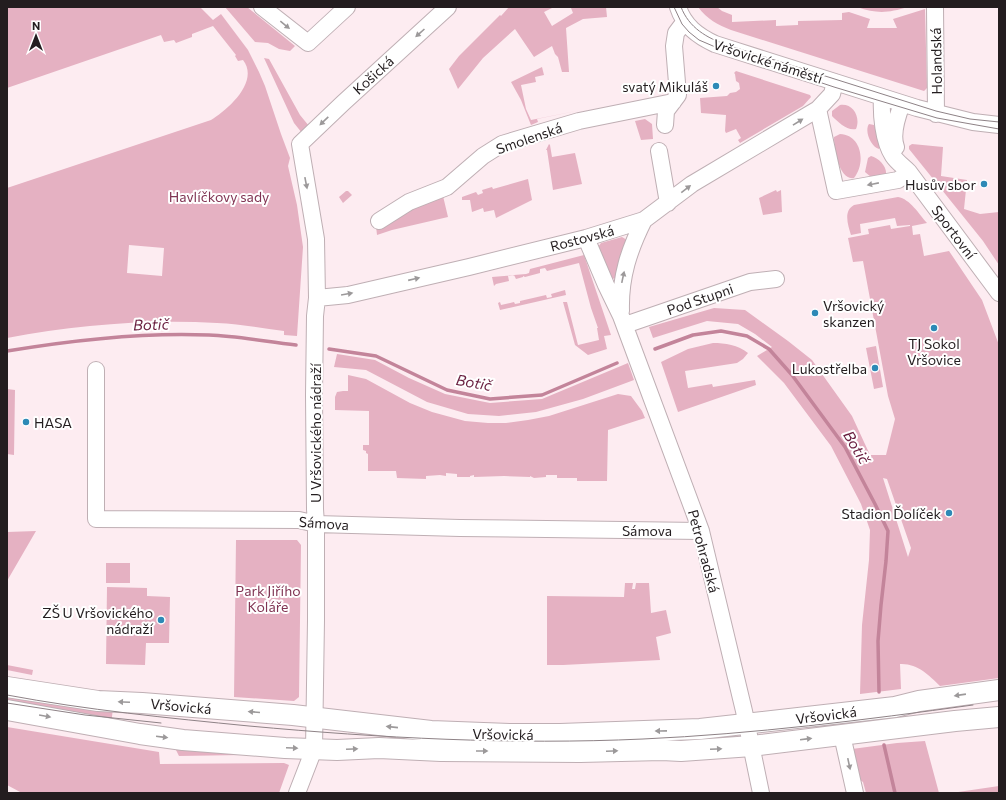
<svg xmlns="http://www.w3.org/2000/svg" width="1006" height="800" viewBox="0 0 1006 800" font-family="Commissioner,sans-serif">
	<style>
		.green { fill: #e5b1c2; fill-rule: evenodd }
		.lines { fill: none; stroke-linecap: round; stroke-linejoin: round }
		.stream { stroke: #c3849a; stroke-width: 3.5 }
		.minor-casing { stroke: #bfafb4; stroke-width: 18 }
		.major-casing { stroke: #bfafb4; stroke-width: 22 }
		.minor { stroke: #fff; stroke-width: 16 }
		.major { stroke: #fff; stroke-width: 20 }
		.tram { stroke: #8e8286; stroke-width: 1 }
		.oneway { fill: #9c999a }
		.poi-dot { fill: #2d89b6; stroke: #fff; stroke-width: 1.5 }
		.labels { text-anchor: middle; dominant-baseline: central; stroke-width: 4; stroke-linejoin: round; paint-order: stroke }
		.street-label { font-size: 14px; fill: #231d1f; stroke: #fff }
		.poi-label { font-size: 14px; fill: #231d1f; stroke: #fff; text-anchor: end }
		.park-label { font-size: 14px; fill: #803453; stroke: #fff }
		.water-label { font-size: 15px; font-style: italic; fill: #691e3f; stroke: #fff }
	</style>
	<rect width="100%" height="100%" fill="#fdecf1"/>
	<!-- green -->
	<path class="green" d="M7 7H200L213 20 221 14 248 50 259 72 265 86 281 134 290 158 288 166 297 205 303 247 297 336 284 335V331C262 328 239 324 217 323 147 319 76 325 7 338V188L211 120C227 110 260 82 243 60L238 61 235 56 236 55 213 26 192 34V37L176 43 174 40 164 42 161 35 7 88ZM129 245 164 248 162 276 127 273Z
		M225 7H247L295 46 290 51 279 49 268 43 255 42Z
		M509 7H554L544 12 552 26 573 13 571 8 606 7 607 17 583 19 566 28 569 72H562L558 57 555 54 552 46 534 57 515 29 483 58 458 89 449 69 459 56 500 15 501 16Z
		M698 7H717L722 11 732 15V22L776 20V26L798 25V21L842 20V13L849 12 870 19 867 28H897L893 19 925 9 927 88 924 91 731 30C718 25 707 19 698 7Z
		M857 7H908C888 13 877 14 857 7Z
		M264 58 269 59 300 115 309 126 302 133 294 123Z
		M542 67 544 75 535 77 536 82 521 85 526 109 531 120 581 110 537 119 538 122 531 125 521 100 511 82Z
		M736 71 810 95 811 97 803 106 740 143 738 140 741 138 736 129 726 133 725 131 726 115 701 113 700 98 727 96 730 93 736 92 740 89 739 83 736 81 735 74 734 73Z
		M840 105C853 103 861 117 856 129 847 131 838 122 832 116V111Z
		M645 119 652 124 653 139 641 140 635 121Z
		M869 124 874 125 876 129 881 146 879 149C871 147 864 131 869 124Z
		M840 134C862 135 866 163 854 178 839 181 834 148 834 137Z
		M549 144 550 145 552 157 575 153 582 184 553 190 547 150H546Z
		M912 144 943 147 941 176 967 180 964 209 980 214 999 212V265L983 241 909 149V146Z
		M871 156C879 158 887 167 886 174L871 177 865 172 868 158Z
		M528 179 532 200 496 218 494 210 484 212 483 208 472 212 470 200H462V197L476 192 478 195 483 193 482 190 492 187 493 189Z
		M776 190 777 192 781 190 782 212 763 215 759 198Z
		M346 191H348L352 195 343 203 339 197Z
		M443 196 448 217 392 230 377 235 376 226 408 207Z
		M898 197C910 199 919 214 927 223L912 226 913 235 920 234 924 256 949 251 982 300 999 345V678L940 686C929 675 917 663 900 664L901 689 860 694 862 625 869 560 870 530 861 504 831 446 784 383 757 356 772 347 755 334 738 324 707 321 653 338 649 327 714 308 745 310 788 341 812 360 852 416 870 455H886L895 419 888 396 863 261 853 262 848 238 869 234 868 229 890 225 891 229 910 226V225L897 226 895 218 860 224 861 233 851 235C848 225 843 211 854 205ZM883 478 887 479 911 548 908 557Z
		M622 237 627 240 616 278 612 279 598 247 601 243Z
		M584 255 611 335 604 336 607 349 588 355 575 345 563 302H567L578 345 599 340 597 328H598L591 308 579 263 547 271 545 268 540 269V273L525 277 523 276V277L516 279 514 275 508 276 509 281 496 284 494 286 492 277 526 274 529 273 530 269Z
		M565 290 566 295 500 310 498 303 500 302 501 305 514 302 515 304 520 303V301L546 295 547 298 552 297 551 294Z
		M713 343C725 343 738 345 748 353L743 359 737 363 685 371 688 388 712 384 713 387 755 380 756 385 678 412 661 362 688 349Z
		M876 346 883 387 874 389 866 348Z
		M337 354 375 360 409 378 445 394 490 403 542 399 628 363 634 380 583 399 536 412 499 416 468 414 427 402 366 370 334 367Z
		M348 375 366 379 410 403 432 412 465 421 488 423H506L528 420 549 416 618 394 631 396 642 411 645 418 608 430 607 481H577V478H557V475H546V477L534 478 530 476V477L504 476 474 477V475L470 476V477H457V474L446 473V476L440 475 426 476V479L397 478 396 471H368V454L366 453V451L363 450V445H369V411L335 410V397L337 392 343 391H348Z
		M7 389 15 390 14 455 7 454Z
		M36 531 7 581V532Z
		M236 540H297L301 545 299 697 294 701 234 697Z
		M106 563H130V583H106Z
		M625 583H633L632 589H635L636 583H649L651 613 666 610 671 633 656 637 660 660 563 665H547V596L624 597Z
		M107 587 147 588V596L170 597 169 643H146L145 665 106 664Z
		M7 665 33 670 32 675 7 670Z
		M7 692 113 708 111 725 7 706Z
		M7 727 159 752 160 764 284 763 289 765 279 793H22L7 785Z
		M925 741 939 793H866L863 782 857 778 852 749 897 743Z
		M174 746 241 752 242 755 179 756Z
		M999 786V793H958V792Z"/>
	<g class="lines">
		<!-- stream -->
		<path class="stream" d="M329 349 376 356 447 390 490 399 542 395 617 363
			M655 349 693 335 721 331 747 336 769 349 792 375 845 447 875 504 888 531 886 561 881 605 878 641 879 692
			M7 351C73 340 142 332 209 335 238 336 268 342 296 345
			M884 745 895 793"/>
		<!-- minor casing -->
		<g class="minor-casing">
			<path id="minor" d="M262 7 308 43 347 7
				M678 7C684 26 698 36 715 44L917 108 973 122 999 125
				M935 7 936 114
				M882 97C881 114 883 141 893 156 897 162 904 167 909 172L999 293
				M818 109 836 191 898 180 909 172
				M665 125 666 111 678 95 674 46 676 33 685 21
				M896 147C891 134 897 117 902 104
				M659 151 668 203
				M379 221 409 202 447 187 483 156 502 144 579 121 673 102
				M586 238 606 285 621 316 701 531 744 711 761 793
				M317 298 348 295 469 267 586 238 644 220 692 184 818 109 832 94 835 82
				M621 311C620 277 629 250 644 220
				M625 325 750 282 776 279
				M96 370V519L299 520 316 524 460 528 701 531
				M842 735 855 793
				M297 793 314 749 316 620V524L315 509 314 395 315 316 317 298 316 239 300 144 343 103 448 7"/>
		</g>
		<!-- major casing -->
		<g class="major-casing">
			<path id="major" d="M7 687 98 701 142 703 293 715 431 731 511 734H560L700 729 895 707 919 701 999 690
				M7 710 140 734 183 740 285 748 337 750 379 748 441 751 580 752 662 750 681 751 752 746 955 721 999 717"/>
		</g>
		<!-- minor -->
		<use href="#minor" class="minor"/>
		<!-- major -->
		<use href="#major" class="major"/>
		<!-- tram -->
		<path class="tram" d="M674 7 682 24 689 32 699 40 720 49 834 87 937 118 999 129
			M681 7C689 28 707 38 727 45L936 111 970 119 999 122
			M7 695C87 710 168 718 249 726 380 738 512 745 643 739 754 734 864 720 973 705
			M7 703 85 715 161 723"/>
	</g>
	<!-- one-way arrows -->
	<defs><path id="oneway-solid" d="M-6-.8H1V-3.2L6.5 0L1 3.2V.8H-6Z"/></defs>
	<g class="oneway">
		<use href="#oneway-solid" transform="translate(285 25) rotate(39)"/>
		<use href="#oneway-solid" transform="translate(420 33) rotate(138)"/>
		<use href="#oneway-solid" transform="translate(324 121) rotate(136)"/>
		<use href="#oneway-solid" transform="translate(798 122) rotate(-32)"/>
		<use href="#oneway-solid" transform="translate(306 183) rotate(79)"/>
		<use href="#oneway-solid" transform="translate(873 184) rotate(169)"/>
		<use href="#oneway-solid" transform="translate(686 189) rotate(-38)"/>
		<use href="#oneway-solid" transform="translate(623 277) rotate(-78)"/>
		<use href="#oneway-solid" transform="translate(414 279) rotate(-13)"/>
		<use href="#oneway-solid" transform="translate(347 294) rotate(-10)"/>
		<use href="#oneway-solid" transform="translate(960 695) rotate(172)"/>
		<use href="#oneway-solid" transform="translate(124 702) rotate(-178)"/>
		<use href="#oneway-solid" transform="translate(254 712) rotate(-175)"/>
		<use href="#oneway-solid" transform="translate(45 716) rotate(10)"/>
		<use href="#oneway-solid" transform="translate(392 727) rotate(-174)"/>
		<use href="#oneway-solid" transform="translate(661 731) rotate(179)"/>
		<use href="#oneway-solid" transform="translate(162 737) rotate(7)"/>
		<use href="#oneway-solid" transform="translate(806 739) rotate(-7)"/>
		<use href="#oneway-solid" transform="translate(292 748) rotate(2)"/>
		<use href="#oneway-solid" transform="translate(352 749) rotate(-3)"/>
		<use href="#oneway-solid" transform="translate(716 749) rotate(-3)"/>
		<use href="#oneway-solid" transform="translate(482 751)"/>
		<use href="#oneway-solid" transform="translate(612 751) rotate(-2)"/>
		<use href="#oneway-solid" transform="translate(849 764) rotate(78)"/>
	</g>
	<!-- markers -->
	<g class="poi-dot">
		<circle cx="716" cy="86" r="4"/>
		<circle cx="984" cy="184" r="4"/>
		<circle cx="815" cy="313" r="4"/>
		<circle cx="934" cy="328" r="4"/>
		<circle cx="875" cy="368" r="4"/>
		<circle cx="26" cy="422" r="4"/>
		<circle cx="949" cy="513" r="4"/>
		<circle cx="161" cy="620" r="4"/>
	</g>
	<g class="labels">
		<!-- street labels -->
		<g class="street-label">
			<text transform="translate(768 61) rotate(18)">Vršovické náměstí</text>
			<text transform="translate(936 61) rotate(-91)">Holandská</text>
			<text transform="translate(373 75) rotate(-42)">Košická</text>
			<text transform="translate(529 138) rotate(-19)">Smolenská</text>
			<text transform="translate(954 232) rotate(53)">Sportovní</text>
			<text transform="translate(582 238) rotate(-15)">Rostovská</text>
			<text transform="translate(700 299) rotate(-19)">Pod Stupni</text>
			<text transform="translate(315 433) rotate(-90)">U Vršovického nádraží</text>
			<text transform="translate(324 523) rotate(4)">Sámova</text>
			<text x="647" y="530">Sámova</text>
			<text transform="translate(704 551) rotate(75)">Petrohradská</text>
			<text transform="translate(181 706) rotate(5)">Vršovická</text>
			<text transform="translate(826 715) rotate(-7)">Vršovická</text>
			<text transform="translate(503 734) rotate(1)">Vršovická</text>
		</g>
		<!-- poi labels -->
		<g class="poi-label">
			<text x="708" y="86">svatý Mikuláš</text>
			<text x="976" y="184">Husův sbor</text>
			<text x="823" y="305" text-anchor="start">Vršovický<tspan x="823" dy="16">skanzen</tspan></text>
			<text x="934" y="343" text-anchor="middle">TJ Sokol<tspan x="934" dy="16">Vršovice</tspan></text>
			<text x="867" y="368">Lukostřelba</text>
			<text x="34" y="422" text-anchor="start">HASA</text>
			<text x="941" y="513">Stadion Ďolíček</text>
			<text x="153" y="612">ZŠ U Vršovického<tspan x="153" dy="16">nádraží</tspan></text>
		</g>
		<!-- park labels -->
		<g class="park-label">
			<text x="219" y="196">Havlíčkovy sady</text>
			<text x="268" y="590">Park Jiřího<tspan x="268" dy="16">Koláře</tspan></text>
		</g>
		<!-- water labels -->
		<g class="water-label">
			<text transform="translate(151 324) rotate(-2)">Botič</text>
			<text transform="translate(474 382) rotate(10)">Botič</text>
			<text transform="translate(857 447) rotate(59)">Botič</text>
		</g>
	</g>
	<!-- border -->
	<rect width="1006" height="800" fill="none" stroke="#231d1f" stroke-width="16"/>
	<!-- north arrow -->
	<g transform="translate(36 36)" stroke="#ffffff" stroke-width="3" paint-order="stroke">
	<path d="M0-3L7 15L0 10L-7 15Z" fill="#231d1f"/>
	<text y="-6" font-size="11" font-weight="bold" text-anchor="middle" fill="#231d1f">N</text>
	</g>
</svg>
